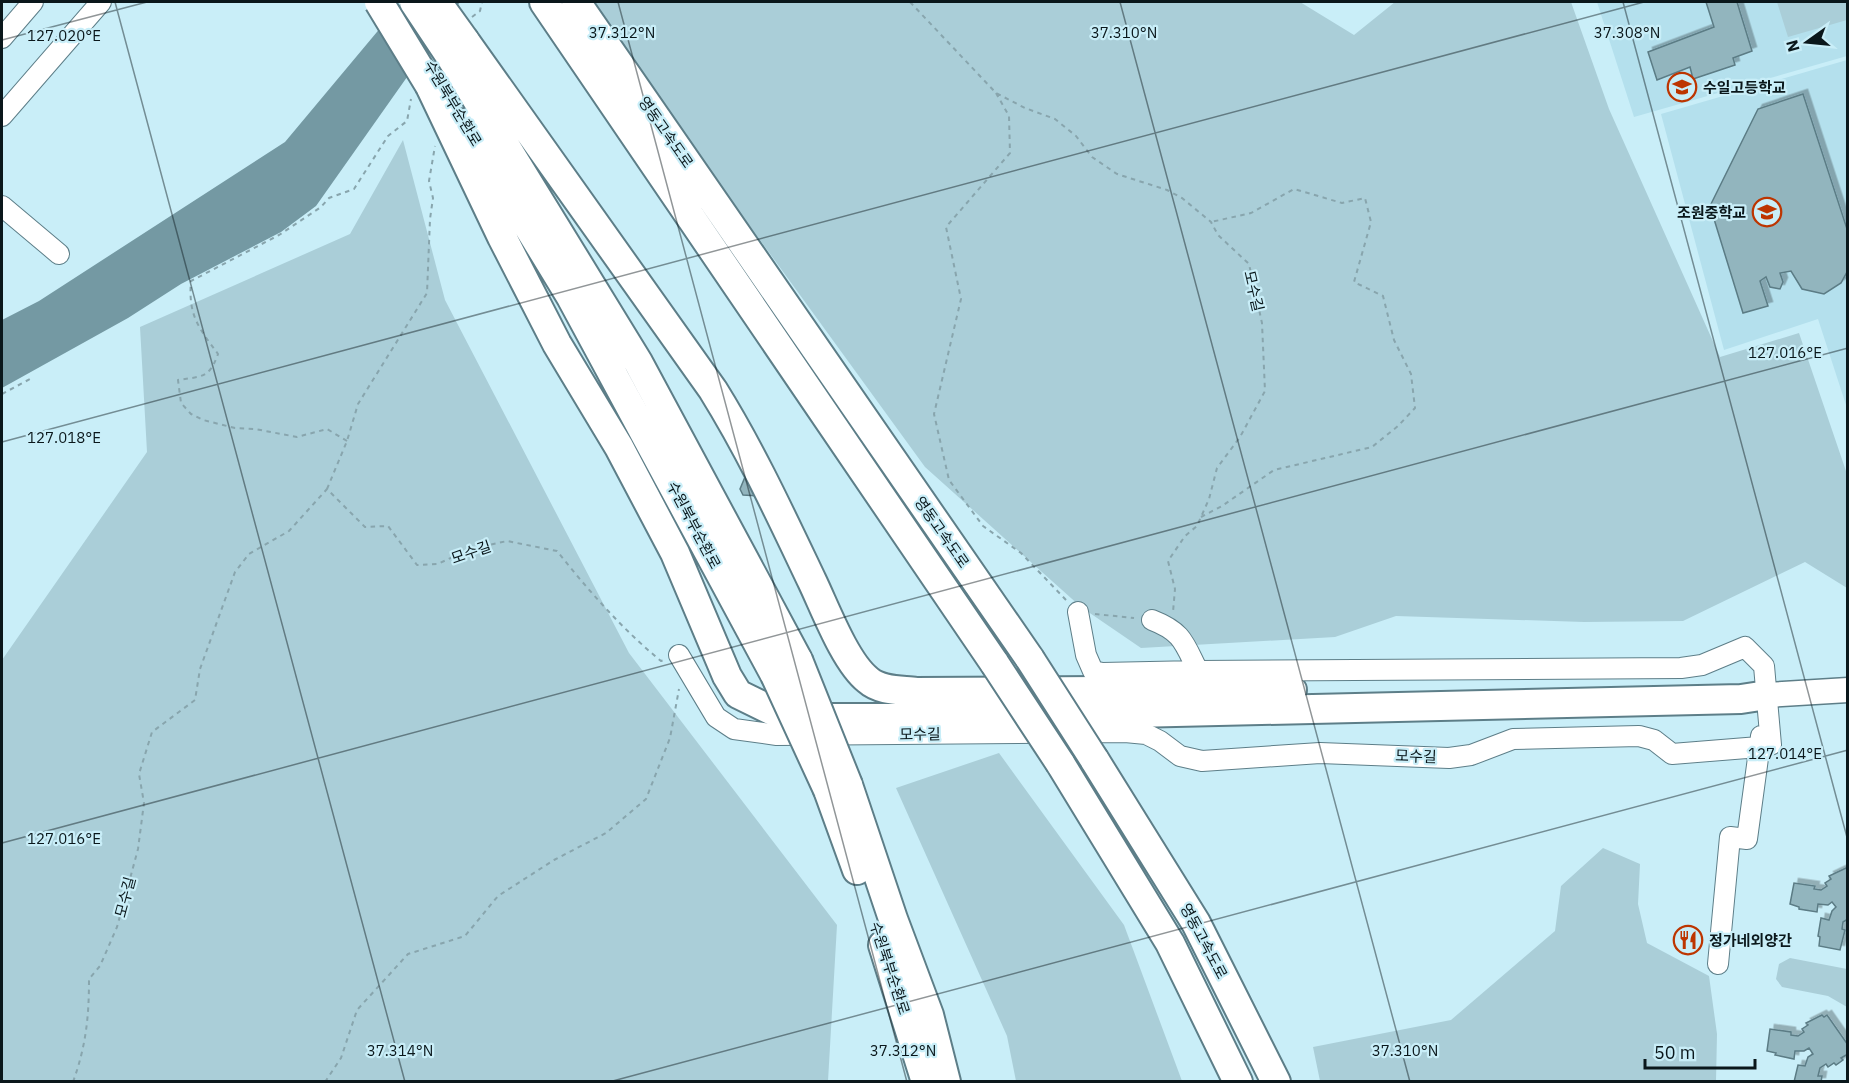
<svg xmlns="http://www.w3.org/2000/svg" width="1849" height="1083" viewBox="0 0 1849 1083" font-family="'IBM Plex Sans','Noto Sans KR',sans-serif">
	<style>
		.built { fill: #b4e0ed }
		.green { fill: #aaced8 }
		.water { fill: #7499a3 }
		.building { fill: #92b5be; stroke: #5b7c85; stroke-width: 1.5; filter: url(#shadow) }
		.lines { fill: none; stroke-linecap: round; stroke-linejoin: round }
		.minor-casing { stroke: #5d7e88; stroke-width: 22 }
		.major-casing { stroke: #5d7e88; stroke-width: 27 }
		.highway-casing { stroke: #5d7e88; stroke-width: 32 }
		.path { stroke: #88a5ad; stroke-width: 2; stroke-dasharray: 4.5 4.5; stroke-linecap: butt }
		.minor { stroke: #fff; stroke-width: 20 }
		.major { stroke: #fff; stroke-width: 24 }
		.highway { stroke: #fff; stroke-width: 28 }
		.highway-bridge-casing { stroke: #5d7e88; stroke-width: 32; stroke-linecap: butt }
		.highway-bridge { stroke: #fff; stroke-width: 28 }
		.ticks { fill: none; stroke: #0a171b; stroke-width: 1.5; stroke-opacity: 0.45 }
		.labels { text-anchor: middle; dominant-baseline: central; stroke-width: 4.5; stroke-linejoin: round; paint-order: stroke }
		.poi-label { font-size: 15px; font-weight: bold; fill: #0a171b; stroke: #c9eef8; text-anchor: start }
		.street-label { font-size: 15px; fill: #0a171b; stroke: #c9eef8 }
		.ticks-label { font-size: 15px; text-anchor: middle; fill: #0a171b; stroke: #c9eef8; stroke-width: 4.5; stroke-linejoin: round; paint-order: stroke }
	</style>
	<defs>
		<filter id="shadow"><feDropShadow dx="4.5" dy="-4.5" stdDeviation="0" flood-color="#0004"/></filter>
	</defs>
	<rect width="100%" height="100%" fill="#c9eef8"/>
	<!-- built -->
	<path class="built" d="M1597 2H1847V56L1634 117Z
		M1847 60V408L1818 319 1724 350 1661 114Z"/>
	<!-- green -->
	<path class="green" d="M594 2H1300L1354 35 1395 2H1571L1609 109 1720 357 1799 333 1847 474V588L1805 562 1683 621 1584 622 1396 616 1335 637 1141 648 1081 607 925 467 736 207Z
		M1777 2H1847V20L1788 37Z
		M403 140 445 300 629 653 837 925 828 1081H2V660L147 452 140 327 350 234Z
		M999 753 1124 925 1182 1081H1016L1007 1036 896 788Z
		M1603 848 1640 864 1638 904 1647 943 1709 976 1717 1034 1716 1081H1320L1313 1047 1451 1020 1555 931 1561 886Z
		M1790 958 1847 969V1007L1828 996 1782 987 1776 979 1779 964Z"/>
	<!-- water -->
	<path class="water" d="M402 2H460L316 206 281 232 181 284 128 318 2 388V320L39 301 285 142Z"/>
	<!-- building -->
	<path class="building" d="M1706 2H1737L1752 51 1733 58 1735 65 1693 79 1690 67 1657 80 1648 52 1714 27Z
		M1803 94 1848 232V270L1841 283 1824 294 1802 289 1791 271 1780 273 1783 282 1780 289 1770 287 1766 277 1760 281 1768 306 1743 313 1710 206 1758 109Z
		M757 470 759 496 743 495 740 489 745 477Z
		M1846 868 1848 871V919L1843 922 1842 929 1845 930 1840 950 1819 946 1820 937 1818 936 1821 918 1829 920 1832 911 1836 907 1832 902 1828 905 1818 904 1817 912 1799 909V907L1790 904 1794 883 1815 886 1814 889 1821 890 1827 886 1825 883 1831 879 1829 876Z
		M1822 1015 1824 1017 1827 1015 1848 1045V1054L1841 1058 1843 1060 1836 1065 1834 1063 1828 1067 1826 1064 1820 1068 1818 1076H1822L1821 1082H1794L1798 1065 1805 1066 1808 1057 1813 1054 1809 1048 1804 1051H1795L1794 1059 1775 1055 1776 1053 1767 1051 1770 1029 1791 1032V1035L1798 1036 1804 1032 1802 1029 1808 1025 1806 1023Z"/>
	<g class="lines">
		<!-- minor casing -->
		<g class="minor-casing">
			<path id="minor" d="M2 38 33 2
				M2 116 101 2
				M2 206 59 254
				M1078 612 1086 655 1093 671 1102 673 1198 671
				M679 655 716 717 734 729 777 735 1125 732 1146 734 1160 741 1180 756 1202 761 1320 753 1449 758 1471 755 1513 739 1639 736 1654 740 1672 754 1759 747 1771 745 1764 666 1745 647 1702 665 1681 668 1198 671C1184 643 1183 632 1152 620
				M1718 964 1730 837 1747 839 1761 736"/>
		</g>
		<!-- major casing -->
		<g class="major-casing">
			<path id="major" d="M1767 695 1848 690"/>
		</g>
		<!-- highway casing -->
		<g class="highway-casing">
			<path id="highway" d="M544 2 995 664
				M576 2 1030 659
				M465 41 713 390C751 451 781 516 812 581 825 608 845 662 868 680 880 691 901 690 916 692L1292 690
				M452 59 638 362 798 660
				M430 86 502 237 557 344 619 447 675 553 727 676 738 694 787 718H920L1741 699 1767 695
				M465 123 571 297 775 675
				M1094 759 1196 923 1276 1082
				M1060 763 1170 943 1238 1082
				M848 785 893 919 929 1015 946 1082
				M828 790 857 870
				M883 945 926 1082"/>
		</g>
		<!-- path -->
		<path class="path" d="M910 2 996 93 1025 108 1055 119 1076 136 1092 157 1117 174 1167 190 1182 198 1211 222 1218 235 1249 264 1262 323 1265 391 1240 437 1217 468 1209 499 1197 526 1185 536 1168 561 1175 589 1173 612
			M472 17 480 11 482 2
			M996 93 1009 116 1010 153 946 227 961 299 934 414 949 480 983 526 1021 553 1067 601
			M2 394 30 379
			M347 441 327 429 297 437 255 429 235 428 203 420 191 414 181 403 178 380C202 376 209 379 218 354 199 328 188 316 191 281L279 235 321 207 329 198 354 189 388 136 407 121 411 99
			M327 489 347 441 358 404 427 293 430 219 433 198 429 181 435 146
			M1201 517 1222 506 1274 470 1372 447 1398 426 1415 408 1411 374 1394 340 1383 296 1354 282 1371 222 1365 198 1342 203 1294 189 1251 213 1211 222
			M1095 614 1134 618
			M73 1082C86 1046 89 1017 89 979L100 966 117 927 138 849 144 803 139 774 152 732 195 700 200 669 235 572 249 554 289 531 327 489 365 527 388 526 417 565 438 564 467 550 507 541 557 551C588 590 622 629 661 661L664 660
			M325 1082 341 1058 357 1010 408 954 465 936 498 896 554 860 606 833 646 799 670 738 679 689"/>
		<!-- minor -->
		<use href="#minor" class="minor"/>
		<!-- major -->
		<use href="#major" class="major"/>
		<!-- highway -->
		<use href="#highway" class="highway"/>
		<!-- highway-bridge casing -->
		<g class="highway-bridge-casing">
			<path id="highway-bridge" d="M379 2 430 86
				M414 2 452 59
				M437 2 465 41
				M1030 659 1094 759
				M798 660 848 785
				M995 664 1060 763
				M775 675 828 790"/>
		</g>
		<!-- highway-bridge -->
		<use href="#highway-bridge" class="highway-bridge"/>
	</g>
	<!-- ticks -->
	<path class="ticks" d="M115 2 405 1082M618 2 907 1082M1120 2 1410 1082M1623 2 1848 841M2 40 147 2M2 442 1644 2M2 843 1848 348M609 1082 1848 750"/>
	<!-- icons -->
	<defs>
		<g id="school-ring" transform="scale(1.5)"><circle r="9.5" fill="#c9eef8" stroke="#bd3500" stroke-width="1.5"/><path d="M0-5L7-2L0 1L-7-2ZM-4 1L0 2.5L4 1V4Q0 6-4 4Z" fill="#bd3500"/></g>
		<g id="restaurant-ring" transform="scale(1.5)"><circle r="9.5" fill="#c9eef8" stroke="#bd3500" stroke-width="1.5"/><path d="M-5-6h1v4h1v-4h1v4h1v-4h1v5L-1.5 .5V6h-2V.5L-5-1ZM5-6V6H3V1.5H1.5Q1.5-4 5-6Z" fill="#bd3500"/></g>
	</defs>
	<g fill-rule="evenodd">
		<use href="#school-ring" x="1682" y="87"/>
		<use href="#school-ring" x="1767" y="212"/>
		<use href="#restaurant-ring" x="1688" y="940"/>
	</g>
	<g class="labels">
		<!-- poi labels -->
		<g class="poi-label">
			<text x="1703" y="87">수일고등학교</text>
			<text x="1746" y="212" text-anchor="end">조원중학교</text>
			<text x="1709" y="940">정가네외양간</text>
		</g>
		<!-- street labels -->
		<g class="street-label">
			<text transform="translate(453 103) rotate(59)">수원북부순환로</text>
			<text transform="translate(666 132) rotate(55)">영동고속도로</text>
			<text transform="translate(1254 291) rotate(77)">모수길</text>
			<text transform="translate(694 525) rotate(62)">수원북부순환로</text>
			<text transform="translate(942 532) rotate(55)">영동고속도로</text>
			<text transform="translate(471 552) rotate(-19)">모수길</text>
			<text transform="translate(920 734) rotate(-1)">모수길</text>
			<text transform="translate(1416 756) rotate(2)">모수길</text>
			<text transform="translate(125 897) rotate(-75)">모수길</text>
			<text transform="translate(1204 941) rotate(62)">영동고속도로</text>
			<text transform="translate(890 968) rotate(72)">수원북부순환로</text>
		</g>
	</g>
	<g class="ticks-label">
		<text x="622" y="38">37.312°N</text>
		<text x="1124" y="38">37.310°N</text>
		<text x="1627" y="38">37.308°N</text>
		<text x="64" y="41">127.020°E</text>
		<text x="1785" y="358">127.016°E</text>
		<text x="64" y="443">127.018°E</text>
		<text x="1785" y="759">127.014°E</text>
		<text x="64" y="844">127.016°E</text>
		<text x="400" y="1056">37.314°N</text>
		<text x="903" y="1056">37.312°N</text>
		<text x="1405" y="1056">37.310°N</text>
	</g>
	<!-- border -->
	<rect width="1849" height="1083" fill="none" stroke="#0a171b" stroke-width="6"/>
	<!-- north arrow -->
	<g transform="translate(1807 42) rotate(255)" stroke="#c9eef8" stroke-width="4.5" paint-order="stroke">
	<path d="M0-4.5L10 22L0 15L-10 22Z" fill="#0a171b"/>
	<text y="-9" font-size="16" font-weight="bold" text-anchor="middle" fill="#0a171b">N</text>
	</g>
	<!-- scale -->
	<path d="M1645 1059v9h110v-9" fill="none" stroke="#0a171b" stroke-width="3"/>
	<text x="1654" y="1059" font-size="18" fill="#0a171b" stroke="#c9eef8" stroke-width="4.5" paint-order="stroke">50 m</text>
</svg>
